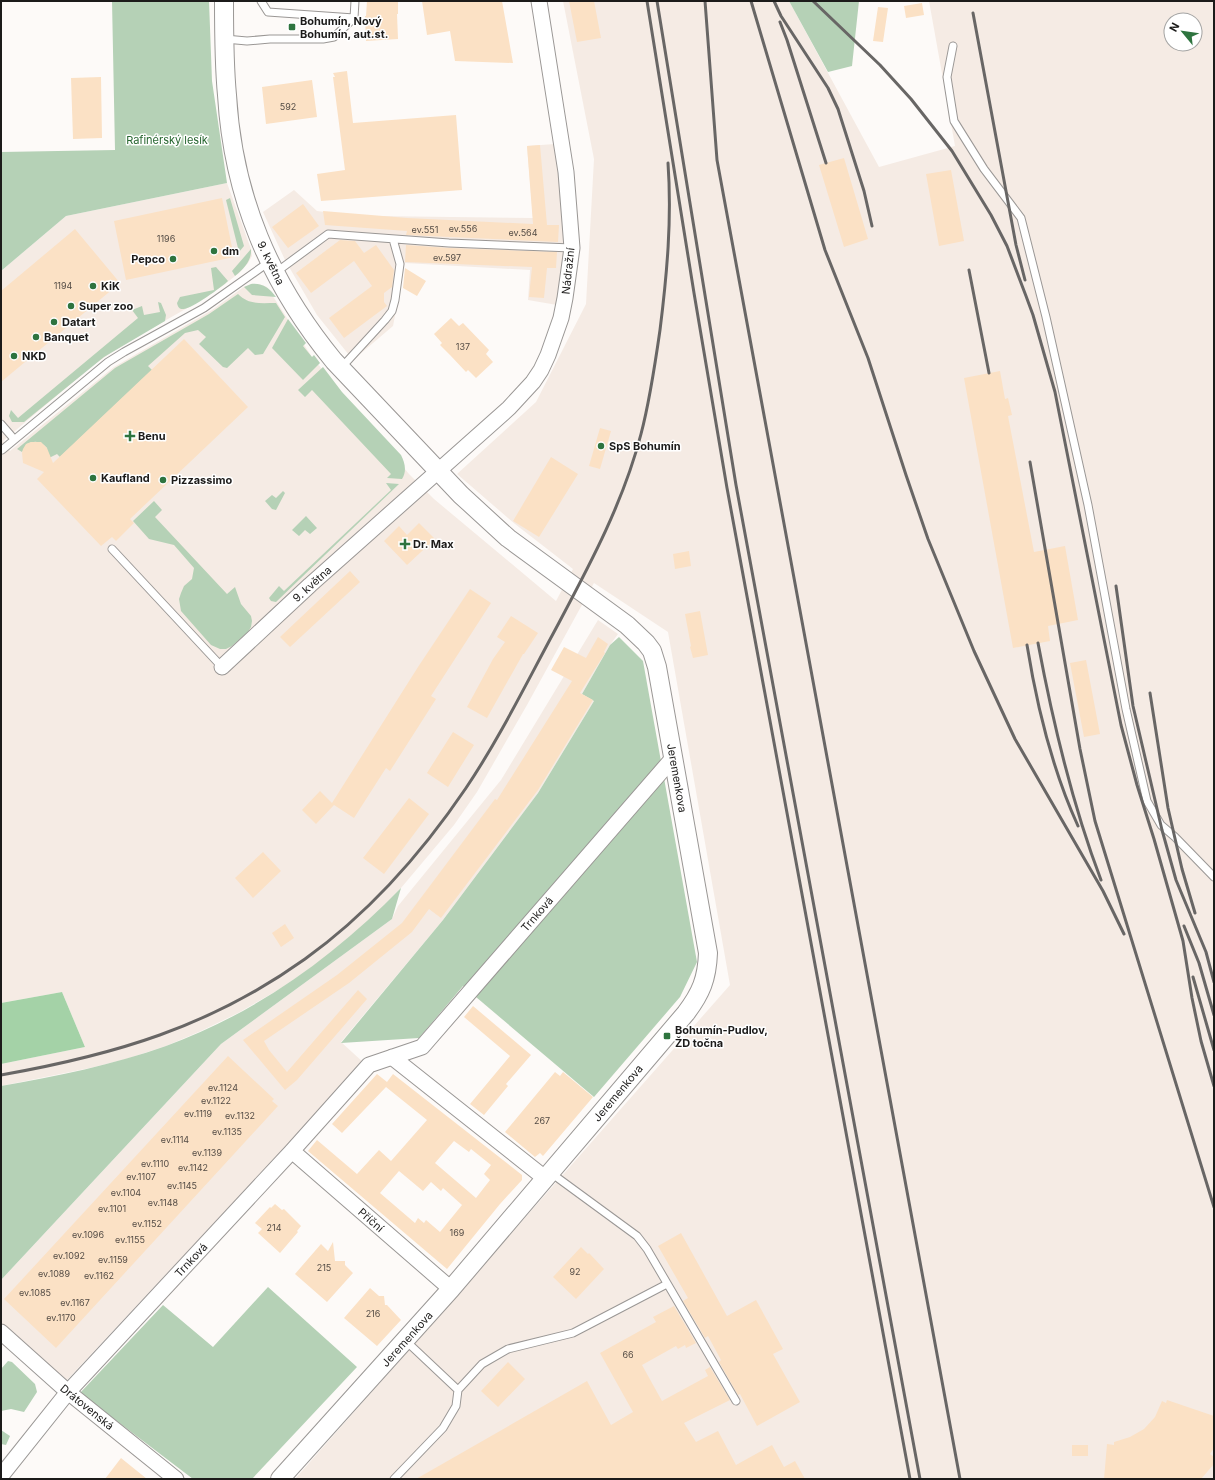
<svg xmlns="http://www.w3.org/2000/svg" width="1215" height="1480" viewBox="0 0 1215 1480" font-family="Inter,sans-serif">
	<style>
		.built { fill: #f5ebe4; fill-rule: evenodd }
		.green { fill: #b5d1b6 }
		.forest { fill: #a4d2a7 }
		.building { fill: #fbe1c5; fill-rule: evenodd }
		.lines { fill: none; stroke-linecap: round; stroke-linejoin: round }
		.service-casing { stroke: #9a9795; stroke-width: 9 }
		.minor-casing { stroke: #9a9795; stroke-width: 17 }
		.tertiary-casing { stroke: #9a9795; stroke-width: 20 }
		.service { stroke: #fff; stroke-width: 7 }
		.minor { stroke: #fff; stroke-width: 15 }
		.tertiary { stroke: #fff; stroke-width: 18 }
		.rail { stroke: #686665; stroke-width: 3 }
		.poi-dot { fill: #2e743f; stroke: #fff; stroke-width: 1.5 }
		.labels { text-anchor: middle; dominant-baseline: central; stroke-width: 3; stroke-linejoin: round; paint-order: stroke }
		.number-label { font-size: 9px; fill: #544c45 }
		.poi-label { font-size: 11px; font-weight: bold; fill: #1c1b1a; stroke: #fff; text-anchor: start }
		.park-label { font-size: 11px; fill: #276630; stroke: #fff }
		.street-label { font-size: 11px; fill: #1c1b1a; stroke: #fff }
	</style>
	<rect width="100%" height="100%" fill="#fdfaf8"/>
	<!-- built -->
	<path class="built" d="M563 1H789L879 167 955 146 929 1H1214V1479H295L730 985 668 632 594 583 527 705 477 792 454 825 401 888 374 916 345 942 311 968 278 990 238 1013 201 1031 166 1046 126 1059 90 1068 1 1086V1064L85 1047 62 992 1 1003V271L66 216 227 183 251 249 252 256 248 263 239 273 225 284 205 298 122 345 92 366 3 441 10 451 114 367 212 310 245 286 259 284 267 287 312 357 409 474 434 499 556 601 573 569 515 524 457 474 536 402 586 304 594 159ZM1171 20H1195V44H1171Z
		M555 144 566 240 557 305 528 300 530 270 405 263 393 326 353 360 317 315 285 260 263 212 294 190 317 211 333 213 375 216 533 218 527 146Z
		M598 620 618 634 610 645 582 694 594 701 538 793 443 920 341 1042 364 1063 66 1381 1 1332V1280L221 1044 392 919 398 906 501 780Z"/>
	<!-- green -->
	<path class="green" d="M112 1H209L212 81 227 183 66 216 1 271V147V152L115 150Z
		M789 1H859L852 66 828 72Z
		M230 198 244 246 239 252 226 200Z
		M251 249C252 260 244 269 235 276L232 271Z
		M216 267 228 281C222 287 190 310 183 309 179 309 178 307 177 303L180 297 214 290 211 268Z
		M251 284C263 283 269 288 276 297L252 295 244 287Z
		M238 294C249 305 260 303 276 303L285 317 263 354 255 355 248 348 227 368 223 367 199 344 206 337 198 330 185 333 148 366 152 370 60 457 57 454 47 459V448C41 441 35 440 27 444L22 452 17 449 115 368 209 314Z
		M158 302 161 303 166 315 165 321 104 357 24 422H12L9 416 11 410 18 418 138 318 132 310 142 306 144 315 160 312Z
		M288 319 306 343 303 346 312 357 314 355 320 363 303 380 272 348Z
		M323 367 342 392 401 455C405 463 407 471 402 479L387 478 391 474 312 390 305 397 298 390Z
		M386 483 399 484 276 602 271 601 269 598 279 586 284 591 391 490Z
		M283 491 285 493 276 510 272 509 265 501 272 495 276 498Z
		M154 501 162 510 155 517 227 594 235 587 241 604 251 616 252 621 251 627 248 632 232 646 226 649H220L211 645 181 611 179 599 181 593 184 586 192 579 194 568 174 545 149 539 133 521Z
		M306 516 317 528 310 534 305 530 299 536 292 530Z
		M619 637 643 661 697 962 680 997 594 1097 463 986 419 1038 341 1043 443 920 538 793 594 701 582 694 610 645Z
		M401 888 392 919 221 1044 1 1280V1086C57 1076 113 1065 166 1046 256 1013 334 957 401 888Z
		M268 1287 357 1367 252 1479H193L80 1393 163 1305 213 1347Z
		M8 1361 12 1362 35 1384 37 1392 24 1412 11 1409 1 1411V1369Z
		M1 1430 10 1436 6 1445 1 1444Z"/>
	<!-- forest -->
	<path class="forest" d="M62 992 85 1047 1 1064V1003Z"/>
	<!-- building -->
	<path class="building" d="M367 1H398V14H397L398 39 366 41 365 16H366Z
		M422 1H502L513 63 455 61 450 31 427 35Z
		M569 1H594L601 38 577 42Z
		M922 3 924 15 906 18 904 6Z
		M878 7 888 8 883 42 873 41Z
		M347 71 353 123 456 115 462 190 321 201 317 174 345 170 333 77H335L333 73Z
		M101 77 102 138 73 139 71 78Z
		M312 80 317 117 266 124 262 87Z
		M540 145 547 225H559L558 242 406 235 407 231 325 225 323 211 407 218 533 224 527 146Z
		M844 158 868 239 844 247 819 165Z
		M951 170 964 241 939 246 926 174Z
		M222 198 234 257 126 280 114 221Z
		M303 204 319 226 288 248 272 227Z
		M75 229 120 283 1 382V291Z
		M340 240 355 241 364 253 376 245 394 270 392 287 384 293V302L387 306 344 338 329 318 372 286 354 261 311 293 296 273Z
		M406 245 449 248 557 252 556 268H547L544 298 529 297 532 267 405 262Z
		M405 268 426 281 417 296 403 288Z
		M451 318 459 326 463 323 489 350 486 354 493 362 476 378 468 370 466 372 450 355 440 345 442 343 434 334Z
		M184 339 248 407 130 519 134 523 116 541 112 537 101 546 37 479 44 472 23 463 22 453 23 449 26 444 31 442H41L47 448 53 463Z
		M1000 371 1005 399 1008 398 1012 415 1008 416 1034 552 1065 546 1078 620 1048 626 1050 641 1013 648 964 378Z
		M600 428 611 431 600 469 589 466Z
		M551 457 578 474 539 537 513 521Z
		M419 523 435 539 407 565 384 541 399 526 407 535Z
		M689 551 691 566 675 569 673 554Z
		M350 571 360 582 290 647 280 637Z
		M470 589 491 603 431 696 436 699 390 771 386 768 354 818 334 805 316 824 302 810 320 791 332 803 418 667Z
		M700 611 708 655 693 658 690 647 691 646 685 614Z
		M511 616 538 633 524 654H523L487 718 467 707 493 659 505 642 497 637Z
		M598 637 608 644 604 652 605 653 580 693 593 700 538 790 441 918 429 909 412 932 349 983 264 1041 269 1050 287 1072 358 990 367 999 297 1080 285 1090 243 1040 337 975 402 923 495 799 497 800 572 681 551 670 564 647 586 658Z
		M1086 660 1100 734 1084 737 1070 663Z
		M453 732 474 745 448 787 427 773Z
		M409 798 429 814 384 874 363 858Z
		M263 852 281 871 253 898 235 878Z
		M285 924 294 938 281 947 272 933Z
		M473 1006 531 1055 506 1084 508 1086 484 1115 470 1104 510 1056 464 1017Z
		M228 1056 274 1099 272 1101 278 1106 56 1348 4 1299Z
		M555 1072 560 1076 563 1072 593 1097 543 1156 540 1153 535 1157 505 1132Z
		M377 1074 387 1082 393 1074 522 1175V1180L500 1204 447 1269 308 1151 317 1140 357 1174 379 1150 391 1161 427 1120 386 1087 342 1133 332 1124ZM454 1141 469 1152 471 1149 491 1165 484 1174 490 1180 476 1198 435 1163ZM399 1171 423 1191 431 1182 441 1191 443 1188 462 1205 440 1232 426 1220 424 1223 418 1218 415 1223 380 1193Z
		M275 1204 282 1210 284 1209 301 1226 297 1231 298 1232 280 1253 258 1233 262 1229 255 1223 270 1207 271 1208Z
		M681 1233 727 1316 756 1300 783 1349 773 1354 800 1402 757 1426 740 1394 738 1395 719 1362 721 1360 708 1336 705 1338 683 1301 688 1298 658 1246Z
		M333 1242 335 1261H345V1265L353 1273 327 1302 295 1274 321 1244 328 1251Z
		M581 1247 588 1254 589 1253 604 1269 576 1299 553 1277Z
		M370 1288 379 1296H384L385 1305H387L401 1320 377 1346 344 1318Z
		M674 1306 696 1343 686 1348 685 1345 678 1349 676 1346 642 1365 662 1401 708 1376 705 1370 710 1367 730 1400 684 1423 696 1442 718 1431 736 1465 772 1445 784 1467 795 1461 805 1479H416L587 1381 611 1425 633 1412 600 1353 656 1322 653 1317Z
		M508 1362 525 1379 498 1407 481 1391Z
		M1167 1400 1214 1416V1448L1210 1454 1214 1457V1464L1201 1479H1104L1107 1444 1114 1445V1442L1130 1437 1144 1429 1155 1417 1162 1401 1166 1403Z
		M1072 1445H1088V1456H1072Z
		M121 1458 147 1479H105Z"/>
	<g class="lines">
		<!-- service casing -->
		<g class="service-casing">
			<path id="service" d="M261 1 268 12 354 18
				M225 39 247 41 270 39H323L334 37 354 18 355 1
				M953 46 947 77 954 121 984 169 1021 218 1046 317 1088 505 1126 709 1147 801 1161 825 1175 837 1214 877
				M275 273 328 234 449 243 572 248
				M341 368 385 320 392 311 395 300 400 264 393 239
				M1 424 14 439
				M2 450 108 362 124 352 204 308 269 262
				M112 549 222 667
				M551 1173 637 1236 647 1249 736 1401
				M458 1390 482 1364 508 1349 573 1333 667 1284
				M394 1479 443 1428 456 1406 458 1390 406 1341"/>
		</g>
		<!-- minor casing -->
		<g class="minor-casing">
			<path id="minor" d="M222 667 310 585 509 408 533 382 541 370 548 355 561 318 565 298 572 248 566 172 539 1
				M392 1057 546 1179
				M292 1151 451 1289
				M1 1332 68 1392 176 1479
				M1 1476 68 1392 292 1151 369 1065 422 1047 673 758"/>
		</g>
		<!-- tertiary casing -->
		<g class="tertiary-casing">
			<path id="tertiary" d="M224 1C224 32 224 64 227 95 233 197 270 283 334 361L461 495 508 538 627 625 646 643 652 651 657 667 708 953C707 979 701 993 686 1013L451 1289 280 1479"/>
		</g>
		<!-- service -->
		<use href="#service" class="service"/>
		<!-- minor -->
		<use href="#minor" class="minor"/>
		<!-- tertiary -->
		<use href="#tertiary" class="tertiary"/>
		<!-- rail -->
		<path class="rail" d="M647 1 694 293 727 488 910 1479
			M657 1 736 485 920 1479
			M705 1 717 160 960 1479
			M751 1 825 250 868 358 906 475 928 539 974 651 1015 739 1103 891 1124 934
			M774 1 781 16 828 88 838 109 864 191 872 226
			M813 1 880 65 911 99 952 151 991 215 1007 246 1026 296 1033 315 1055 392 1121 725 1137 785 1154 839 1183 941 1192 998 1201 1041 1214 1086
			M973 13 1016 245 1025 280
			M780 22 787 40 826 163
			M969 270 989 373
			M1030 462 1080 749 1095 821 1214 1207
			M1116 586 1133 706 1162 830 1176 880 1206 952 1214 982
			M1038 643C1053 723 1072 804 1101 880
			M1027 645C1037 707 1052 769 1078 826
			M1150 693 1168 808 1182 869 1195 913
			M1184 926 1199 963 1214 1015
			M1193 977 1214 1050
			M1 1075C114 1055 210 1027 305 959 369 913 422 853 466 788 499 739 526 684 554 632 588 568 623 504 641 434 650 400 655 365 660 330 667 274 672 219 668 163"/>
	</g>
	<!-- markers -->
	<g class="poi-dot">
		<rect x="288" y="23" width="8" height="8" rx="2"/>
		<circle cx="214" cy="251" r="4"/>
		<circle cx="173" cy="259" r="4"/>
		<circle cx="93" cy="286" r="4"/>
		<circle cx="71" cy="306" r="4"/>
		<circle cx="54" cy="322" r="4"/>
		<circle cx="36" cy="337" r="4"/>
		<circle cx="14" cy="356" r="4"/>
		<path d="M128 430h4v4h4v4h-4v4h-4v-4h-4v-4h4z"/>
		<circle cx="601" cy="446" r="4"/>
		<circle cx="93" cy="478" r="4"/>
		<circle cx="163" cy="480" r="4"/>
		<path d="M403 538h4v4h4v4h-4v4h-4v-4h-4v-4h4z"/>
		<rect x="663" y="1032" width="8" height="8" rx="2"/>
	</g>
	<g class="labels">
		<!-- number labels -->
		<g class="number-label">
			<text x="288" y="106">592</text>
			<text x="463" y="228">ev.556</text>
			<text x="425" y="229">ev.551</text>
			<text x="523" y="232">ev.564</text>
			<text x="166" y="238">1196</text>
			<text x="447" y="257">ev.597</text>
			<text x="63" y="285">1194</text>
			<text x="463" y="346">137</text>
			<text x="223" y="1087">ev.1124</text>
			<text x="216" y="1100">ev.1122</text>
			<text x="198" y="1113">ev.1119</text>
			<text x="240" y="1115">ev.1132</text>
			<text x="542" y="1120">267</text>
			<text x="227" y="1131">ev.1135</text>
			<text x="175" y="1139">ev.1114</text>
			<text x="207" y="1152">ev.1139</text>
			<text x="155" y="1163">ev.1110</text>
			<text x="193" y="1167">ev.1142</text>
			<text x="141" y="1176">ev.1107</text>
			<text x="182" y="1185">ev.1145</text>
			<text x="126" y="1192">ev.1104</text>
			<text x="163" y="1202">ev.1148</text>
			<text x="112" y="1208">ev.1101</text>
			<text x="147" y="1223">ev.1152</text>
			<text x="274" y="1227">214</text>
			<text x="457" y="1232">169</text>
			<text x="88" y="1234">ev.1096</text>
			<text x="130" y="1239">ev.1155</text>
			<text x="69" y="1255">ev.1092</text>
			<text x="113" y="1259">ev.1159</text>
			<text x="324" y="1267">215</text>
			<text x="575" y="1271">92</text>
			<text x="54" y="1273">ev.1089</text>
			<text x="99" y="1275">ev.1162</text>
			<text x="35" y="1292">ev.1085</text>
			<text x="75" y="1302">ev.1167</text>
			<text x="373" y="1313">216</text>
			<text x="61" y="1317">ev.1170</text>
			<text x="628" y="1354">66</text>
		</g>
		<!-- poi labels -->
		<g class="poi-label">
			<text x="300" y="21">Bohumín, Nový<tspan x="300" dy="13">Bohumín, aut.st.</tspan></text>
			<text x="222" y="251">dm</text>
			<text x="165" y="259" text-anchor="end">Pepco</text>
			<text x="101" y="286">KiK</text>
			<text x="79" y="306">Super zoo</text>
			<text x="62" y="322">Datart</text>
			<text x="44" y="337">Banquet</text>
			<text x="22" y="356">NKD</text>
			<text x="138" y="436">Benu</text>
			<text x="609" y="446">SpS Bohumín</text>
			<text x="101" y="478">Kaufland</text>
			<text x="171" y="480">Pizzassimo</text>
			<text x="413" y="544">Dr. Max</text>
			<text x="675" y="1030">Bohumín-Pudlov,<tspan x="675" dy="13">ŽD točna</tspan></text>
		</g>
		<!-- park labels -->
		<g class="park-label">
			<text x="167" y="140">Rafinérský lesík</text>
		</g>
		<!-- street labels -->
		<g class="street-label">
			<text transform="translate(271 263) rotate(64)">9. května</text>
			<text transform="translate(568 271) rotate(-84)">Nádražní</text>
			<text transform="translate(312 584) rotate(-42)">9. května</text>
			<text transform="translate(677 778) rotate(80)">Jeremenkova</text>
			<text transform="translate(537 914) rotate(-49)">Trnková</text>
			<text transform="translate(618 1093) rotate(-50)">Jeremenkova</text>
			<text transform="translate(371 1220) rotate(41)">Příční</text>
			<text transform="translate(191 1260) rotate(-47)">Trnková</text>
			<text transform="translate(407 1339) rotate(-48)">Jeremenkova</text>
			<text transform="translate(87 1407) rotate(39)">Drátovenská</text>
		</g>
	</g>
	<!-- border -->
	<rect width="1215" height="1480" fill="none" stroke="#1c1b1a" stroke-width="4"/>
	<!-- north arrow -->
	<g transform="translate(1183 32) rotate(299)"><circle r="19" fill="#ffffff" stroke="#a4a4a3"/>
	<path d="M0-3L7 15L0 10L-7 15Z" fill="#2e743f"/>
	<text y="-6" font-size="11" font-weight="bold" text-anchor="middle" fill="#1c1b1a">N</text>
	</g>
</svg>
